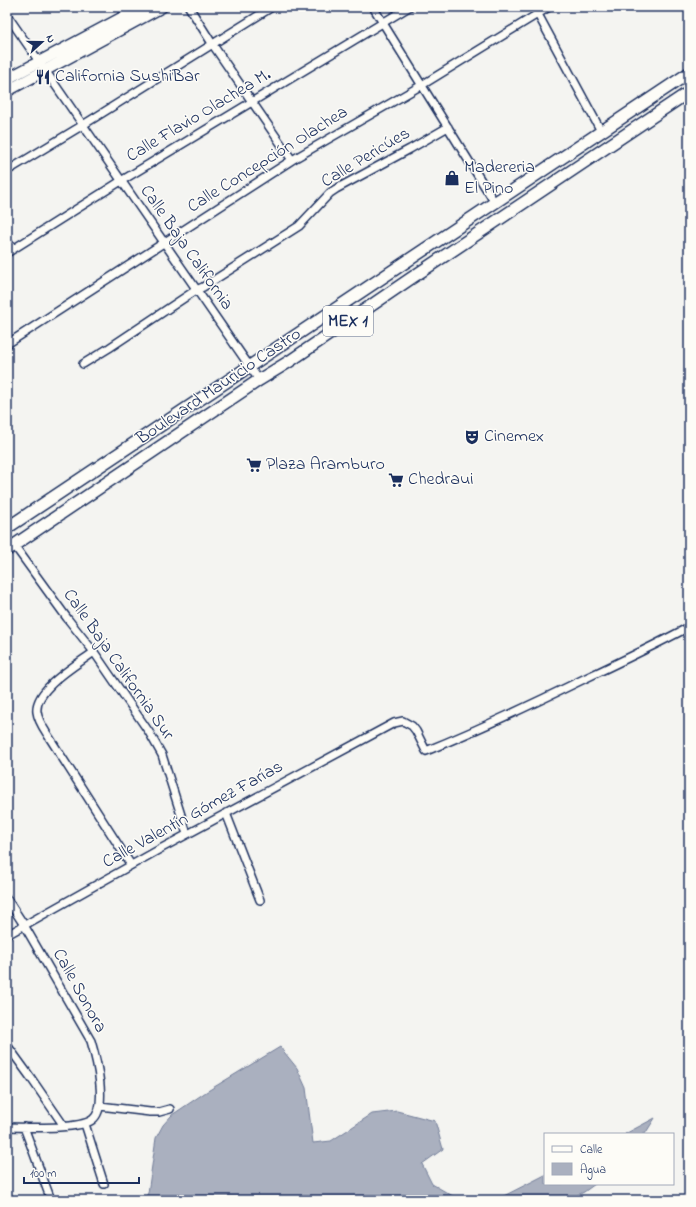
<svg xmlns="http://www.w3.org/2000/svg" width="696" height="1207" viewBox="0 0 696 1207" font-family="'Indie Flower',sans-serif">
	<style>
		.water { fill: #aab0bf; stroke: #717c98 }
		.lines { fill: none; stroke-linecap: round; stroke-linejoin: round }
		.street-casing { stroke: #1b2f5e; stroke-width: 10 }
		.secondary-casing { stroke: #1b2f5e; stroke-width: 13 }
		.primary-casing { stroke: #1b2f5e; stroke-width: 14 }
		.street { stroke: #fdfcf7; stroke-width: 7 }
		.secondary { stroke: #fdfcf7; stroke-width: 10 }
		.primary { stroke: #fdfcf7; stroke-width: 11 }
		.labels { text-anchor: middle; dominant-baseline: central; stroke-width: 3; stroke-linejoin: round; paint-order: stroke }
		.shield { fill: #fdfcf7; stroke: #5f6c8c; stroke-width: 1 }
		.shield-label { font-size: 17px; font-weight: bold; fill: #1b2f5e }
		.poi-label { font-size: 18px; fill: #1b2f5e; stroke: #fdfcf7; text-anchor: start }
		.street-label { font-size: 18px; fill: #1b2f5e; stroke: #fdfcf7 }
	</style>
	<rect width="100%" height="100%" fill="#f4f4f1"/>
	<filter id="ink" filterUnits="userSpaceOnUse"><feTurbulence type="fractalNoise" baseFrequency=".025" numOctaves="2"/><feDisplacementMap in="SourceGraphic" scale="8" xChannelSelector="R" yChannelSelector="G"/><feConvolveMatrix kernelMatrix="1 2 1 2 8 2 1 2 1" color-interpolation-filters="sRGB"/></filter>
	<g filter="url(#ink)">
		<!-- water -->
		<path class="water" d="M280 1047 297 1068 306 1088 313 1143 331 1141 372 1114 397 1111 435 1121 443 1149 422 1164 432 1184 458 1199 462 1200H144L148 1193 156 1138 163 1125 172 1115 206 1092Z
			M655 1118 645 1134H625Z
			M545 1175V1184H595L584 1192 567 1200H496Z"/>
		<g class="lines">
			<!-- street casing -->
			<g class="street-casing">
				<path id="street" d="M189 7 213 45 292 160
					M373 7 495 203
					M534 7 601 131
					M7 15 259 380
					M7 171 83 125 272 7
					M7 241 13 249
					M7 253 121 181 409 7
					M7 344 292 160 422 85 549 7
					M83 364 109 348 196 290 203 287 299 226 330 193 336 189 410 149 448 127
					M14 545 67 618 94 652 149 732 162 755 187 834
					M94 652C78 664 34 689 37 712 38 721 44 729 49 737L131 865
					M226 813 260 900
					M7 899 24 925 91 1041C96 1058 109 1108 92 1120 77 1130 26 1127 7 1127
					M7 935 160 849 394 723 403 721 412 726 416 731 426 751C480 729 533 704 586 678 620 662 655 645 689 627
					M7 1045 31 1078 64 1126
					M100 1106 150 1112H159L170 1109
					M85 1124 104 1184
					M24 1127 51 1200"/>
			</g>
			<!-- secondary casing -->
			<g class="secondary-casing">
				<path id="secondary" d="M7 79 142 7
					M7 91 162 7"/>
			</g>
			<!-- primary casing -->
			<g class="primary-casing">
				<path id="primary" d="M7 528 689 73
					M7 550 259 380 290 361 410 279 689 92"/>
			</g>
			<!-- street -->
			<use href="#street" class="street"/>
			<!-- secondary -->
			<use href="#secondary" class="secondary"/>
			<!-- primary -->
			<use href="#primary" class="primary"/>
		</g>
	</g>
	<!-- icons -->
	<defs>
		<g id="restaurant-bare" transform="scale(1.2)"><path d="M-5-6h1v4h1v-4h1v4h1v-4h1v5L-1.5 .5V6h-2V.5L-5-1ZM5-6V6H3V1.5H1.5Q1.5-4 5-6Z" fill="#1b2f5e" stroke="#fdfcf7" stroke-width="2.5" paint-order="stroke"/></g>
		<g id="shop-bare" transform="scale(1.2)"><path d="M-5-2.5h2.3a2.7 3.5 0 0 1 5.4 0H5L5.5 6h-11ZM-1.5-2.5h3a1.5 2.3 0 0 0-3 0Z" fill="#1b2f5e" stroke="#fdfcf7" stroke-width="2.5" paint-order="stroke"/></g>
		<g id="theatre-bare" transform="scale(1.2)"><path d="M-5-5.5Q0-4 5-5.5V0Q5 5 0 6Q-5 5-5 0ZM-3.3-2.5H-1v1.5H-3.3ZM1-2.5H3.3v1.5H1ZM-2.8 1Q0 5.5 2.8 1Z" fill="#1b2f5e" stroke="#fdfcf7" stroke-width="2.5" paint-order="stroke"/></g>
		<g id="supermarket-bare" transform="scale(1.2)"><path d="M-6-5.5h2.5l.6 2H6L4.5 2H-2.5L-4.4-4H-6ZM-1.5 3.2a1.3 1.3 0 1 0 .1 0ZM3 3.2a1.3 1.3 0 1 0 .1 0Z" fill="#1b2f5e" stroke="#fdfcf7" stroke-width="2.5" paint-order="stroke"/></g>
	</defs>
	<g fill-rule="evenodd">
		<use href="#restaurant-bare" x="43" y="77"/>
		<use href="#shop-bare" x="452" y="178"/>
		<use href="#theatre-bare" x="472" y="437"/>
		<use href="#supermarket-bare" x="254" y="465"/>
		<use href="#supermarket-bare" x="396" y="480"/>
	</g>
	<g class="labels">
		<!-- shield labels -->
		<rect class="shield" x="323" y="306" width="50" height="30" rx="3"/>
		<g class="shield-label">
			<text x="348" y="321">MEX 1</text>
		</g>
		<!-- poi labels -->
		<g class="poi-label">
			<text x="55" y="77">California SushiBar</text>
			<text x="464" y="168">Madereria<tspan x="464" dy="21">El Pino</tspan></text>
			<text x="484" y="437">Cinemex</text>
			<text x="266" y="465">Plaza Aramburo</text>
			<text x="408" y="480">Chedraui</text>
		</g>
		<!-- street labels -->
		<g class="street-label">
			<text transform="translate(199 116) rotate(-31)">Calle Flavio Olachea M.</text>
			<text transform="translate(366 158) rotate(-31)">Calle Pericúes</text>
			<text transform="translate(268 160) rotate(-32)">Calle Concepción Olachea</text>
			<text transform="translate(186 248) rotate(55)">Calle Baja California</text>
			<text transform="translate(219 387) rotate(-34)">Boulevard Mauricio Castro</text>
			<text transform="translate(118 665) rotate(55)">Calle Baja California Sur</text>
			<text transform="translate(193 815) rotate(-29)">Calle Valentín Gómez Farías</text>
			<text transform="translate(79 991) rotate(61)">Calle Sonora</text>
		</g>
	</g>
	<!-- margin -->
	<rect width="696" height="1207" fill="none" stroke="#fdfcf7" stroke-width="24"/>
	<rect x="12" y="12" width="672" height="1183" fill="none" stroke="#1b2f5e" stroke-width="1.5" filter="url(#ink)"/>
	<!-- legend -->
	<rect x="544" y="1133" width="130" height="52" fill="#fdfcf7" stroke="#a3aaba"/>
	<rect x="552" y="1146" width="20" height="6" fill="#fdfcf7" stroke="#a3aaba"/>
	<text x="580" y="1153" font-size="12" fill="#1b2f5e">Calle</text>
	<rect x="552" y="1163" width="20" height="12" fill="#aab0bf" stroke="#a3aaba"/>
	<text x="580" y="1173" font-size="12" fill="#1b2f5e">Agua</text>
	<!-- north arrow -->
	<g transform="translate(42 42) rotate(69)" stroke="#fdfcf7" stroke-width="3" paint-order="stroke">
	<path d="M0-3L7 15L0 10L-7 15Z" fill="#1b2f5e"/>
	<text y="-6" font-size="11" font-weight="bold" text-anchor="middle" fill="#1b2f5e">N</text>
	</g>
	<!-- scale -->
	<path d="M24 1177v6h115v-6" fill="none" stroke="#1b2f5e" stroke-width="2"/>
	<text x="30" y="1177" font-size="12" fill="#1b2f5e" stroke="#fdfcf7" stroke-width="3" paint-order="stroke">100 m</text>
</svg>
